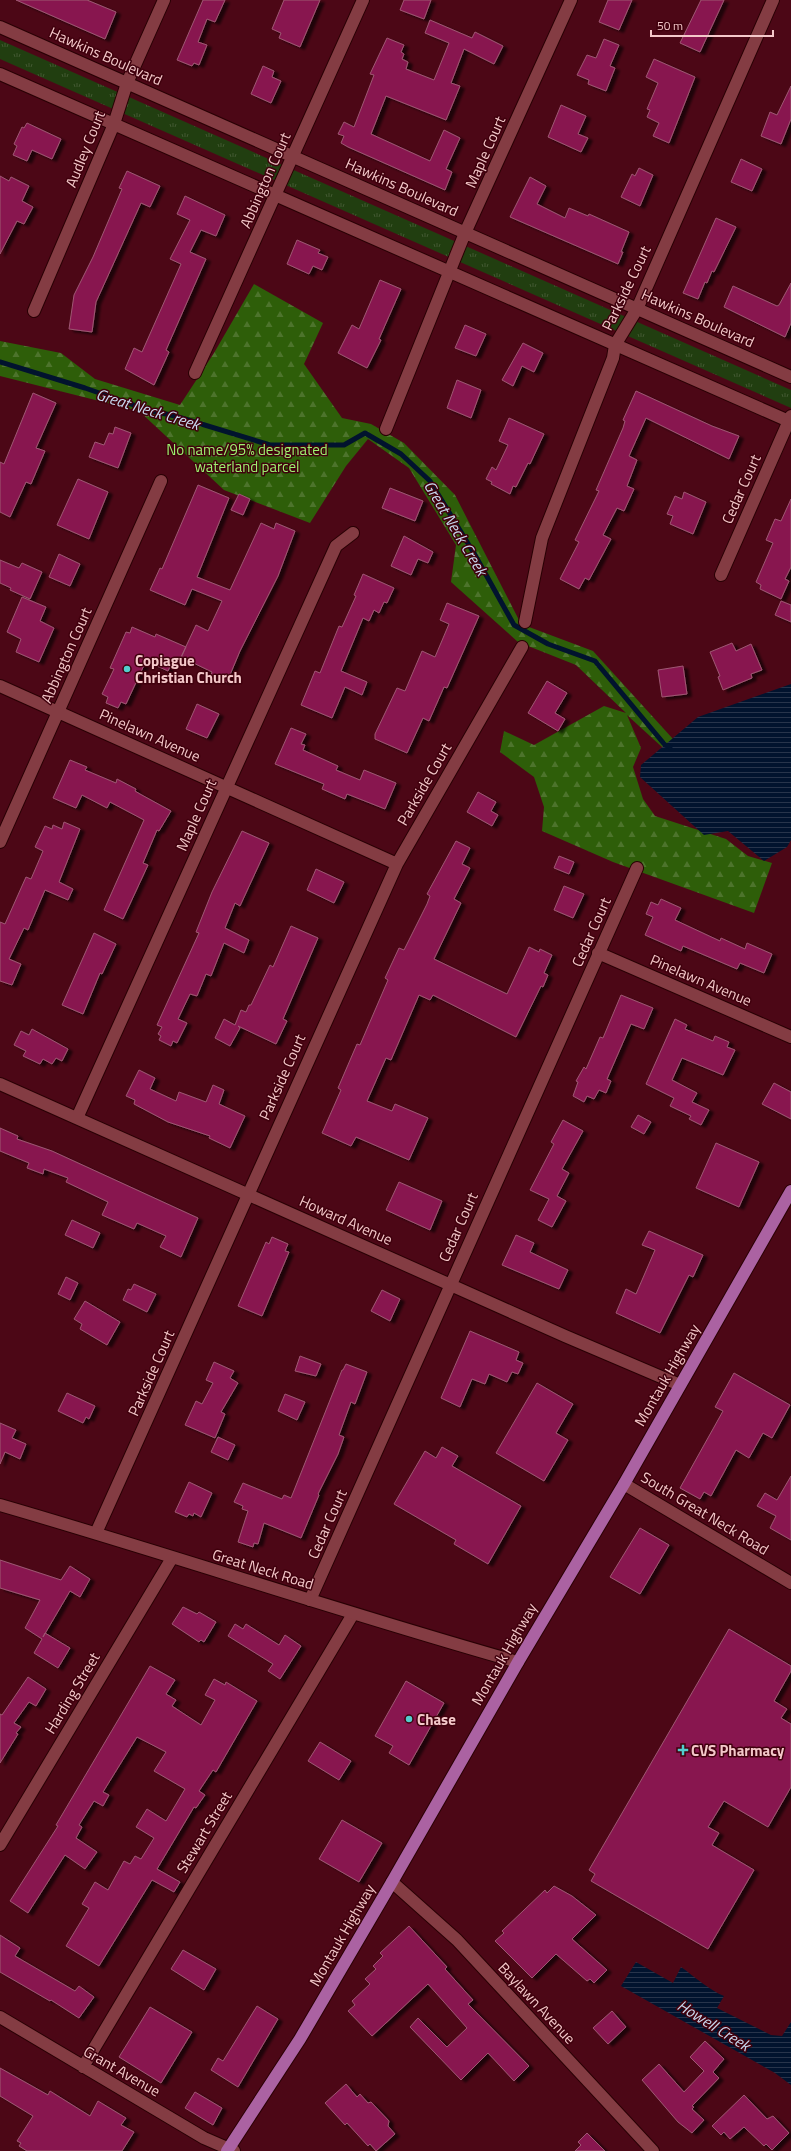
<svg xmlns="http://www.w3.org/2000/svg" width="791" height="2151" viewBox="0 0 791 2151" font-family="'Titillium Web',sans-serif">
	<style>
		.forest { fill: url(#forest-firs) }
		.park { fill: url(#park-tufts) }
		.water { fill: url(#water-rules) }
		.lines { fill: none; stroke-linecap: round; stroke-linejoin: round }
		.stream { stroke: #01132e; stroke-width: 5 }
		.building { fill: #881950; stroke: #9e5773; filter: url(#shadow) }
		.street-casing { stroke: #290004; stroke-width: 14 }
		.secondary-casing { stroke: #290004; stroke-width: 14 }
		.primary-casing { stroke: #290004; stroke-width: 14 }
		.street { stroke: #843c43; stroke-width: 12 }
		.secondary { stroke: #843c43; stroke-width: 12 }
		.primary { stroke: #ab62a2; stroke-width: 12 }
		.poi-dot { fill: #52cdce; stroke: #40000d; stroke-width: 1.5 }
		.labels { text-anchor: middle; dominant-baseline: central; stroke-width: 3; stroke-linejoin: round; paint-order: stroke }
		.street-label { font-size: 15px; fill: #f4c8ca; stroke: #40000d }
		.park-label { font-size: 15px; fill: #9df170; stroke: #40000d }
		.poi-label { font-size: 15px; font-weight: bold; fill: #f4c8ca; stroke: #40000d; text-anchor: start }
		.water-label { font-size: 16px; font-style: italic; fill: #c7d8ef; stroke: #40000d }
	</style>
	<defs>
		<pattern id="forest-firs" width="22" height="20" patternUnits="userSpaceOnUse"><rect width="22" height="20" fill="#2e5e09"/><path d="M5 1l3.5 6h-7zM16 11l3.5 6h-7z" fill="#4d742c"/></pattern>
		<pattern id="park-tufts" width="24" height="20" patternUnits="userSpaceOnUse"><rect width="24" height="20" fill="#213e10"/><path d="M3 7l-1-3M5 7V3M7 7l1-3M15 17l-1-3M17 17v-4M19 17l1-3" fill="none" stroke="#425831"/></pattern>
		<pattern id="water-rules" width="6" height="5" patternUnits="userSpaceOnUse"><rect width="6" height="5" fill="#01132e"/><path d="M0 2.5h6" fill="none" stroke="#27344b"/></pattern>
		<filter id="shadow"><feDropShadow dx="4.5" dy="2.5" stdDeviation="1" flood-color="#0009"/></filter>
	</defs>
	<rect width="100%" height="100%" fill="#4c0716"/>
	<!-- forest -->
	<path class="forest" d="M254 284 323 323 304 364 342 418 371 424 404 443 455 495 521 624 593 651 673 739 662 747 627 715 641 748 633 767 643 799 655 816 726 839 748 856 772 863 754 913 613 862 542 831 544 807 534 777 500 752 504 731 534 745 604 706 626 713 576 665 518 642 451 582 456 545 409 468 368 439 346 466 310 523 224 490 139 411 0 376V341L61 353 95 379 180 405 214 353Z"/>
	<!-- park -->
	<path class="park" d="M0 40 791 390V408L0 59Z"/>
	<!-- water -->
	<path class="water" d="M791 684V840L787 847 764 861 728 831 704 835 640 777 641 765 698 717Z
		M636 1962 673 1983 681 1967C695 1977 709 1990 724 1996L717 2008 771 2035 782 2036 791 2022V2085L775 2073 621 1986Z"/>
	<g class="lines">
		<!-- stream -->
		<path class="stream" d="M0 362 85 388 148 410 175 416 270 445H344L365 433 401 454 430 481 475 555 514 625 548 644 595 661 665 745 670 747"/>
	</g>
	<!-- building -->
	<path class="building" d="M16 0H87L116 12 105 39Z
		M203 0H225L215 22 207 19 198 42 207 45 199 65 194 63 192 66 177 60Z
		M284 0H320L300 47 279 38 281 33 272 29Z
		M404 0H431L424 19 400 10Z
		M608 0H632L619 30 599 22Z
		M701 0H724L700 52 680 43Z
		M430 20 472 38 475 32 503 46 494 64 464 49 451 83 460 86 446 120 386 96 371 134 430 161 444 130 460 138 446 169 452 172 445 190 348 147 341 143 344 136 338 134 344 122 354 127 374 75 370 74 387 38 404 45 401 52 404 54 402 59 408 62 406 69 434 80 449 43 425 33Z
		M604 39 619 45 610 66 615 68 606 91 588 84 589 80 577 75 587 55 596 58Z
		M654 59 695 77 669 143 653 136 659 123 647 117 650 110 647 109 658 83 646 77Z
		M263 66 274 71 272 77 281 81 271 103 251 94Z
		M791 86V119L781 144 761 136 770 112 777 115Z
		M561 105 586 116 578 134 588 138 581 152 548 137Z
		M27 123 61 139 52 159 32 150 27 161 13 155 17 146 14 144 22 127 24 128Z
		M741 159 762 169 752 191 731 182Z
		M639 168 653 175 640 206 621 197 632 174 635 176Z
		M127 171 160 186 150 207 141 203 96 302 92 332 69 329 74 295 93 257 122 189 119 188Z
		M0 176 9 181 11 177 29 186 22 201 33 207 24 224 17 221 0 254Z
		M530 177 546 186 537 204 565 218 569 208 588 216 589 214 629 232 621 252H623L618 264 510 217Z
		M185 196 225 215 216 236 201 230 190 252 206 259 166 350 169 352 154 385 125 369 134 348 142 352 181 264 170 259 190 220 177 214Z
		M716 218 736 227 714 272 712 271 707 283 705 282 698 299 683 293Z
		M297 240 320 250 318 253 328 257 322 270 313 266 309 274 287 264Z
		M380 280 401 289 379 339 381 340 367 368 338 353 352 325 359 329Z
		M791 283V323L785 337 724 307 733 286 777 306 779 305Z
		M465 325 486 334 476 356 455 348Z
		M523 343 543 353 534 372 522 366 513 386 502 380Z
		M457 380 481 390 471 418 447 408Z
		M636 391 712 426 739 436 729 459 646 418 629 456 637 460 627 486 634 489 624 511 617 508 603 535 611 539 589 580 585 578 579 589 560 579 579 542 575 540 599 491 596 490 623 428 625 421 623 420Z
		M33 393 56 403 36 448 45 451 31 484 26 482 10 517 0 512V462L4 464Z
		M509 418 544 434 530 464 528 463 516 487 513 486 510 494 491 484 492 482 486 479 492 467 496 470 508 445 499 441Z
		M115 427 131 433 118 468 89 457 95 442 104 445 109 433 113 434Z
		M78 479 108 492 89 539 57 525Z
		M198 485 229 498 197 577 230 590 261 523 274 529 276 523 295 531 278 576 240 651 227 682 211 675 212 672 181 657 196 625 208 631 222 601 192 589 185 605 150 590 160 568 162 569Z
		M390 488 423 501 415 521 382 508Z
		M684 492 706 502 693 534 670 524 673 516 667 514 675 496 682 499Z
		M239 494 250 499 243 515 231 510Z
		M791 499V567L785 579 789 581 781 599 760 589 761 585 756 582 773 543 766 540 775 519 781 521Z
		M404 536 433 552 428 563 418 559 411 575 391 566Z
		M59 554 80 564 70 586 49 577Z
		M0 560 19 568 22 563 42 572 30 599 10 590 11 588 0 583Z
		M363 574 394 588 387 603 384 602 379 613 374 610 369 621 363 618 341 671 367 682 362 695 345 687 332 718 301 705 315 671 320 673 339 626 342 627 356 596 354 595Z
		M22 597 46 607 40 621 54 628 39 662 16 652 21 639 7 632Z
		M781 601 791 605V622L775 615Z
		M447 603 479 616 447 688 444 687 429 721 423 718 407 753 375 739V734L397 688 405 691 422 651 435 657 449 624 440 620Z
		M132 627 155 637 156 634 186 647 180 660 174 658 168 671 146 661 126 704 121 702 118 708 106 703 108 697 102 694 114 669 110 668 126 632 130 633Z
		M732 643 736 651 751 644 762 670 751 674 752 678 723 690 718 677 720 676 710 652Z
		M683 666 687 694 662 697 658 670Z
		M547 681 567 693 555 713 565 719 558 731 528 713Z
		M197 704 219 714 207 738 186 729Z
		M291 728 306 734 301 744 305 745 303 750 338 766 336 770 360 780 364 770 396 783 385 809 347 794 345 799 322 789 324 784 275 764Z
		M70 760 87 767 85 770 116 783 117 779 136 789 135 791 140 794 171 811 159 831 157 830 143 863 148 865 123 919 104 910 144 820 110 802 107 808 82 795 76 808 53 798Z
		M478 792 496 802 491 811 498 815 492 826 467 812Z
		M64 822 80 829 59 882 73 889 68 900 45 890 28 930 24 928 9 959 21 964 12 985 0 981V922L5 924 26 877 31 879 43 851 35 847 45 826 52 829 53 825 62 829Z
		M242 831 269 843 240 906 235 903 225 928 249 940 244 953 224 943 211 976 206 974 197 996 190 994 178 1019 187 1023 177 1043 173 1041 171 1046 159 1040 161 1036 158 1034 162 1027 157 1025 199 933 196 932 212 892Z
		M456 841 470 848 462 864 470 868 454 899 461 903 434 959 507 994 529 947 539 952 540 949 552 955 544 973 548 975 543 987 541 986 516 1037 433 995 430 1000 419 995 391 1060 386 1058 367 1101 392 1111 395 1104 428 1118 409 1160 356 1137 351 1146 322 1133 341 1090 338 1088 357 1044 360 1045 388 980 385 978 399 948 404 950 427 904 430 896 427 894Z
		M559 856 574 862 569 874 554 868Z
		M316 869 344 882 334 903 307 890Z
		M564 886 584 894 573 918 554 910Z
		M661 899 681 908 675 920 720 941 721 938 745 949 747 943 772 954 764 973 740 963 737 969 683 946 681 951 645 935 653 917 646 914 651 902 658 905Z
		M291 926 318 938 283 1019 287 1021 276 1044 238 1026 240 1028 230 1046 215 1038 224 1019 235 1025 241 1010 246 1012 249 1005H251L270 965 273 967Z
		M94 933 116 944 102 974 100 973 83 1014 62 1005Z
		M621 995 653 1008 644 1029 631 1024 607 1079 611 1081 606 1093 599 1090 594 1099 587 1096 584 1102 573 1096 578 1082 576 1081 584 1067 586 1069 600 1037 603 1038Z
		M675 1019 687 1025 685 1029 713 1041 715 1036 729 1042 727 1047 735 1050 723 1075 682 1058 672 1080 697 1093 692 1102 709 1110 701 1125 689 1119 691 1116 670 1106 674 1098 646 1084Z
		M32 1029 68 1049 62 1061 56 1058 52 1064 43 1059 40 1064 23 1056 26 1051 14 1045 21 1031 29 1035Z
		M139 1070 155 1078 150 1089 176 1101 179 1092 206 1102 213 1085 224 1090 219 1104 245 1116 230 1148 209 1138 210 1136 168 1122 134 1104 135 1100 126 1096Z
		M774 1083 791 1092V1119L762 1104Z
		M638 1115 651 1122 644 1134 631 1127Z
		M563 1120 583 1131 562 1169 569 1173 557 1196 566 1201 552 1227 538 1220 549 1199 530 1190 554 1144 551 1142Z
		M0 1128 18 1136 17 1139 52 1151 198 1218 181 1257 160 1247 166 1236 137 1223 134 1229 102 1215 108 1202 66 1182 68 1178 44 1169 43 1174 27 1168 29 1163 0 1151Z
		M716 1143 759 1162 739 1207 696 1188Z
		M399 1182 442 1201 430 1230 386 1210Z
		M72 1220 100 1233 93 1248 65 1235Z
		M649 1231 703 1255 693 1277 689 1275 660 1333 616 1313 626 1289 636 1294 655 1250 642 1245Z
		M516 1235 534 1243 530 1252 568 1270 559 1289 502 1265Z
		M272 1237 288 1244 285 1251 289 1252 262 1316 238 1306 266 1242 269 1244Z
		M66 1277 78 1283 70 1300 58 1294Z
		M134 1284 156 1294 147 1312 123 1300 128 1289 131 1290Z
		M382 1290 400 1299 390 1321 371 1311Z
		M85 1301 120 1322 107 1345 80 1329 82 1324 74 1319Z
		M470 1331 519 1352 516 1360 523 1363 518 1374 512 1372 507 1382 489 1374 485 1384 472 1379 460 1407 441 1398Z
		M300 1356 321 1364 316 1376 295 1371Z
		M214 1362 234 1371 230 1378 238 1383 221 1412 225 1414 215 1438 185 1425 196 1401 202 1404 213 1383 206 1380Z
		M346 1364 367 1372 355 1404 351 1402 339 1435 344 1437 338 1454 318 1494 319 1495 301 1538 264 1523 258 1544 254 1543 253 1547 238 1542 248 1511 242 1509 243 1506 234 1502 243 1483 282 1499 284 1495 291 1498 342 1370H343Z
		M734 1373 790 1405 772 1438 763 1433 749 1458 736 1450 711 1496 704 1492 700 1499 680 1488 723 1411 715 1407Z
		M537 1383 573 1404 556 1433 568 1440 544 1481 496 1453Z
		M67 1393 95 1406 89 1419 86 1417 83 1423 58 1411Z
		M285 1394 305 1402 297 1420 278 1411Z
		M0 1423 16 1430 12 1438 26 1444 20 1459 5 1452 0 1464Z
		M218 1437 235 1445 228 1460 211 1452Z
		M442 1447 458 1456 452 1466 521 1506 488 1564 454 1544 456 1540 394 1504 425 1451 436 1458Z
		M791 1476V1540L770 1528 776 1516 757 1506 765 1493 777 1500Z
		M189 1482 212 1493 201 1517 194 1513 193 1516 189 1514 187 1517 175 1512Z
		M640 1528 669 1545 640 1594 610 1577Z
		M0 1560 61 1580 70 1566 90 1579 80 1597 70 1591 43 1637 45 1633 70 1648 58 1668 34 1653 42 1639 25 1628 40 1600 0 1588Z
		M183 1607 197 1614 199 1612 216 1622 204 1642 201 1640 199 1642 172 1624Z
		M235 1624 243 1629 246 1624 279 1645 285 1635 301 1646 280 1679 268 1671 273 1664 228 1636Z
		M729 1629 791 1666V1671L774 1701 787 1709 781 1718 791 1724V1787L768 1827 724 1801 708 1827 719 1833 712 1845 754 1870 708 1949 591 1881 595 1874 589 1870Z
		M150 1666 175 1680 166 1694 176 1700 172 1706 201 1725 215 1700 205 1695 214 1679 225 1685 226 1682 257 1701 216 1772 213 1770 199 1791 205 1795 196 1808 194 1807 157 1869 180 1882 174 1892 152 1880 99 1966 66 1946 89 1908 82 1904 95 1882 108 1890 124 1861 130 1864 135 1856 141 1859 154 1838 136 1827 147 1809 166 1821 185 1789 154 1771 166 1752 137 1737 103 1792 109 1795 103 1806 94 1801 79 1825 82 1827 76 1838 97 1852 85 1869 65 1855 28 1913 10 1901 58 1826 56 1825Z
		M28 1677 46 1689 36 1706 29 1702 14 1723 21 1727 16 1733 18 1734 0 1763V1714L2 1715Z
		M406 1681 444 1703 409 1765 389 1753 393 1746 375 1736Z
		M320 1742 351 1761 339 1780 308 1761Z
		M342 1820 382 1843 359 1882 319 1859Z
		M554 1886 572 1896 596 1915 572 1939 607 1970 594 1983 590 1979 587 1981 556 1954 532 1978 495 1941 504 1933 502 1931 545 1890 547 1893Z
		M409 1926 447 1967 445 1969 473 2000 468 2004 529 2066 514 2081 488 2053 461 2080 410 2027 418 2018 447 2047 467 2028 428 1984 372 2036 348 2011 355 2005 352 2001 370 1984 365 1979 376 1969 373 1966 383 1956 380 1953Z
		M0 1935 20 1948 15 1956 75 1991 79 1986 94 1997 79 2018 51 2000 50 2001 0 1972Z
		M183 1950 216 1969 204 1990 171 1969Z
		M257 2006 278 2019 238 2087 211 2070 218 2058 223 2061Z
		M150 2007 192 2032 161 2083 119 2057Z
		M612 2011 626 2027 608 2044 593 2028Z
		M705 2041 724 2059 713 2072 719 2078 692 2106 694 2107 692 2109 704 2120 692 2133 678 2122 642 2080 659 2064 684 2092 704 2071 690 2057Z
		M0 2068 48 2095 50 2091 90 2116 98 2101 126 2118 121 2125 134 2132 122 2151H27L19 2146 21 2143 17 2141 33 2116 0 2096Z
		M346 2084 357 2097 360 2094 368 2103 371 2102 389 2121 388 2126 395 2134 376 2151 370 2144 368 2146 347 2123 345 2125 325 2103Z
		M195 2092 222 2108 213 2125 185 2108Z
		M744 2095 767 2119 773 2116 789 2133 772 2150 766 2144 764 2146 744 2127 730 2139 724 2132 721 2135 712 2126Z
		M587 2133 605 2151H575L581 2145 578 2142Z"/>
	<g class="lines">
		<!-- street casing -->
		<g class="street-casing">
			<path id="street" d="M0 27 791 377
				M0 74 791 422
				M34 311 114 124 127 83 164 0
				M195 373 363 0
				M386 429 465 233 571 0
				M721 575 791 416
				M525 622 542 538 613 358 615 345 637 309 773 0
				M0 686 397 864
				M0 842 161 481
				M598 953 791 1037
				M0 1084 565 1336 680 1385
				M77 1118 336 546 353 533
				M624 1484 791 1583
				M96 1533 397 864 522 647
				M310 1600 637 868
				M0 1845 172 1558
				M392 1882 457 1940 653 2151
				M0 2017 204 2138 234 2151
				M83 2067 353 1614"/>
		</g>
		<!-- secondary casing -->
		<g class="secondary-casing">
			<path id="secondary" d="M0 1505C173 1555 344 1613 518 1662"/>
		</g>
		<!-- primary casing -->
		<g class="primary-casing">
			<path id="primary" d="M227 2151 300 2039 392 1882 518 1662 624 1484 791 1191"/>
		</g>
		<!-- street -->
		<use href="#street" class="street"/>
		<!-- secondary -->
		<use href="#secondary" class="secondary"/>
		<!-- primary -->
		<use href="#primary" class="primary"/>
	</g>
	<!-- markers -->
	<g class="poi-dot">
		<circle cx="127" cy="669" r="4"/>
		<circle cx="409" cy="1719" r="4"/>
		<path d="M681 1744h4v4h4v4h-4v4h-4v-4h-4v-4h4z"/>
	</g>
	<g class="labels">
		<!-- street labels -->
		<g class="street-label">
			<text transform="translate(106 56) rotate(24)">Hawkins Boulevard</text>
			<text transform="translate(85 149) rotate(-68)">Audley Court</text>
			<text transform="translate(485 152) rotate(-66)">Maple Court</text>
			<text transform="translate(265 180) rotate(-66)">Abbington Court</text>
			<text transform="translate(402 187) rotate(24)">Hawkins Boulevard</text>
			<text transform="translate(626 288) rotate(-64)">Parkside Court</text>
			<text transform="translate(698 318) rotate(24)">Hawkins Boulevard</text>
			<text transform="translate(741 489) rotate(-66)">Cedar Court</text>
			<text transform="translate(66 655) rotate(-66)">Abbington Court</text>
			<text transform="translate(150 735) rotate(24)">Pinelawn Avenue</text>
			<text transform="translate(424 784) rotate(-60)">Parkside Court</text>
			<text transform="translate(196 815) rotate(-66)">Maple Court</text>
			<text transform="translate(591 932) rotate(-66)">Cedar Court</text>
			<text transform="translate(701 980) rotate(23)">Pinelawn Avenue</text>
			<text transform="translate(282 1077) rotate(-66)">Parkside Court</text>
			<text transform="translate(346 1220) rotate(24)">Howard Avenue</text>
			<text transform="translate(458 1227) rotate(-66)">Cedar Court</text>
			<text transform="translate(151 1373) rotate(-66)">Parkside Court</text>
			<text transform="translate(667 1375) rotate(-60)">Montauk Highway</text>
			<text transform="translate(705 1513) rotate(31)">South Great Neck Road</text>
			<text transform="translate(327 1524) rotate(-66)">Cedar Court</text>
			<text transform="translate(263 1569) rotate(17)">Great Neck Road</text>
			<text transform="translate(504 1654) rotate(-60)">Montauk Highway</text>
			<text transform="translate(72 1693) rotate(-59)">Harding Street</text>
			<text transform="translate(204 1832) rotate(-59)">Stewart Street</text>
			<text transform="translate(342 1935) rotate(-60)">Montauk Highway</text>
			<text transform="translate(537 2003) rotate(47)">Baylawn Avenue</text>
			<text transform="translate(122 2071) rotate(30)">Grant Avenue</text>
		</g>
		<!-- park labels -->
		<g class="park-label">
			<text x="247" y="449">No name/95% designated<tspan x="247" dy="17">waterland parcel</tspan></text>
		</g>
		<!-- poi labels -->
		<g class="poi-label">
			<text x="135" y="660">Copiague<tspan x="135" dy="17">Christian Church</tspan></text>
			<text x="417" y="1719">Chase</text>
			<text x="691" y="1750">CVS Pharmacy</text>
		</g>
		<!-- water labels -->
		<g class="water-label">
			<text transform="translate(148 409) rotate(17)">Great Neck Creek</text>
			<text transform="translate(456 528) rotate(59)">Great Neck Creek</text>
			<text transform="translate(714 2025) rotate(32)">Howell Creek</text>
		</g>
	</g>
	<!-- scale -->
	<path d="M651 30v6h122v-6" fill="none" stroke="#f4c8ca" stroke-width="2"/>
	<text x="657" y="30" font-size="12" fill="#f4c8ca" stroke="#40000d" stroke-width="3" paint-order="stroke">50 m</text>
</svg>
